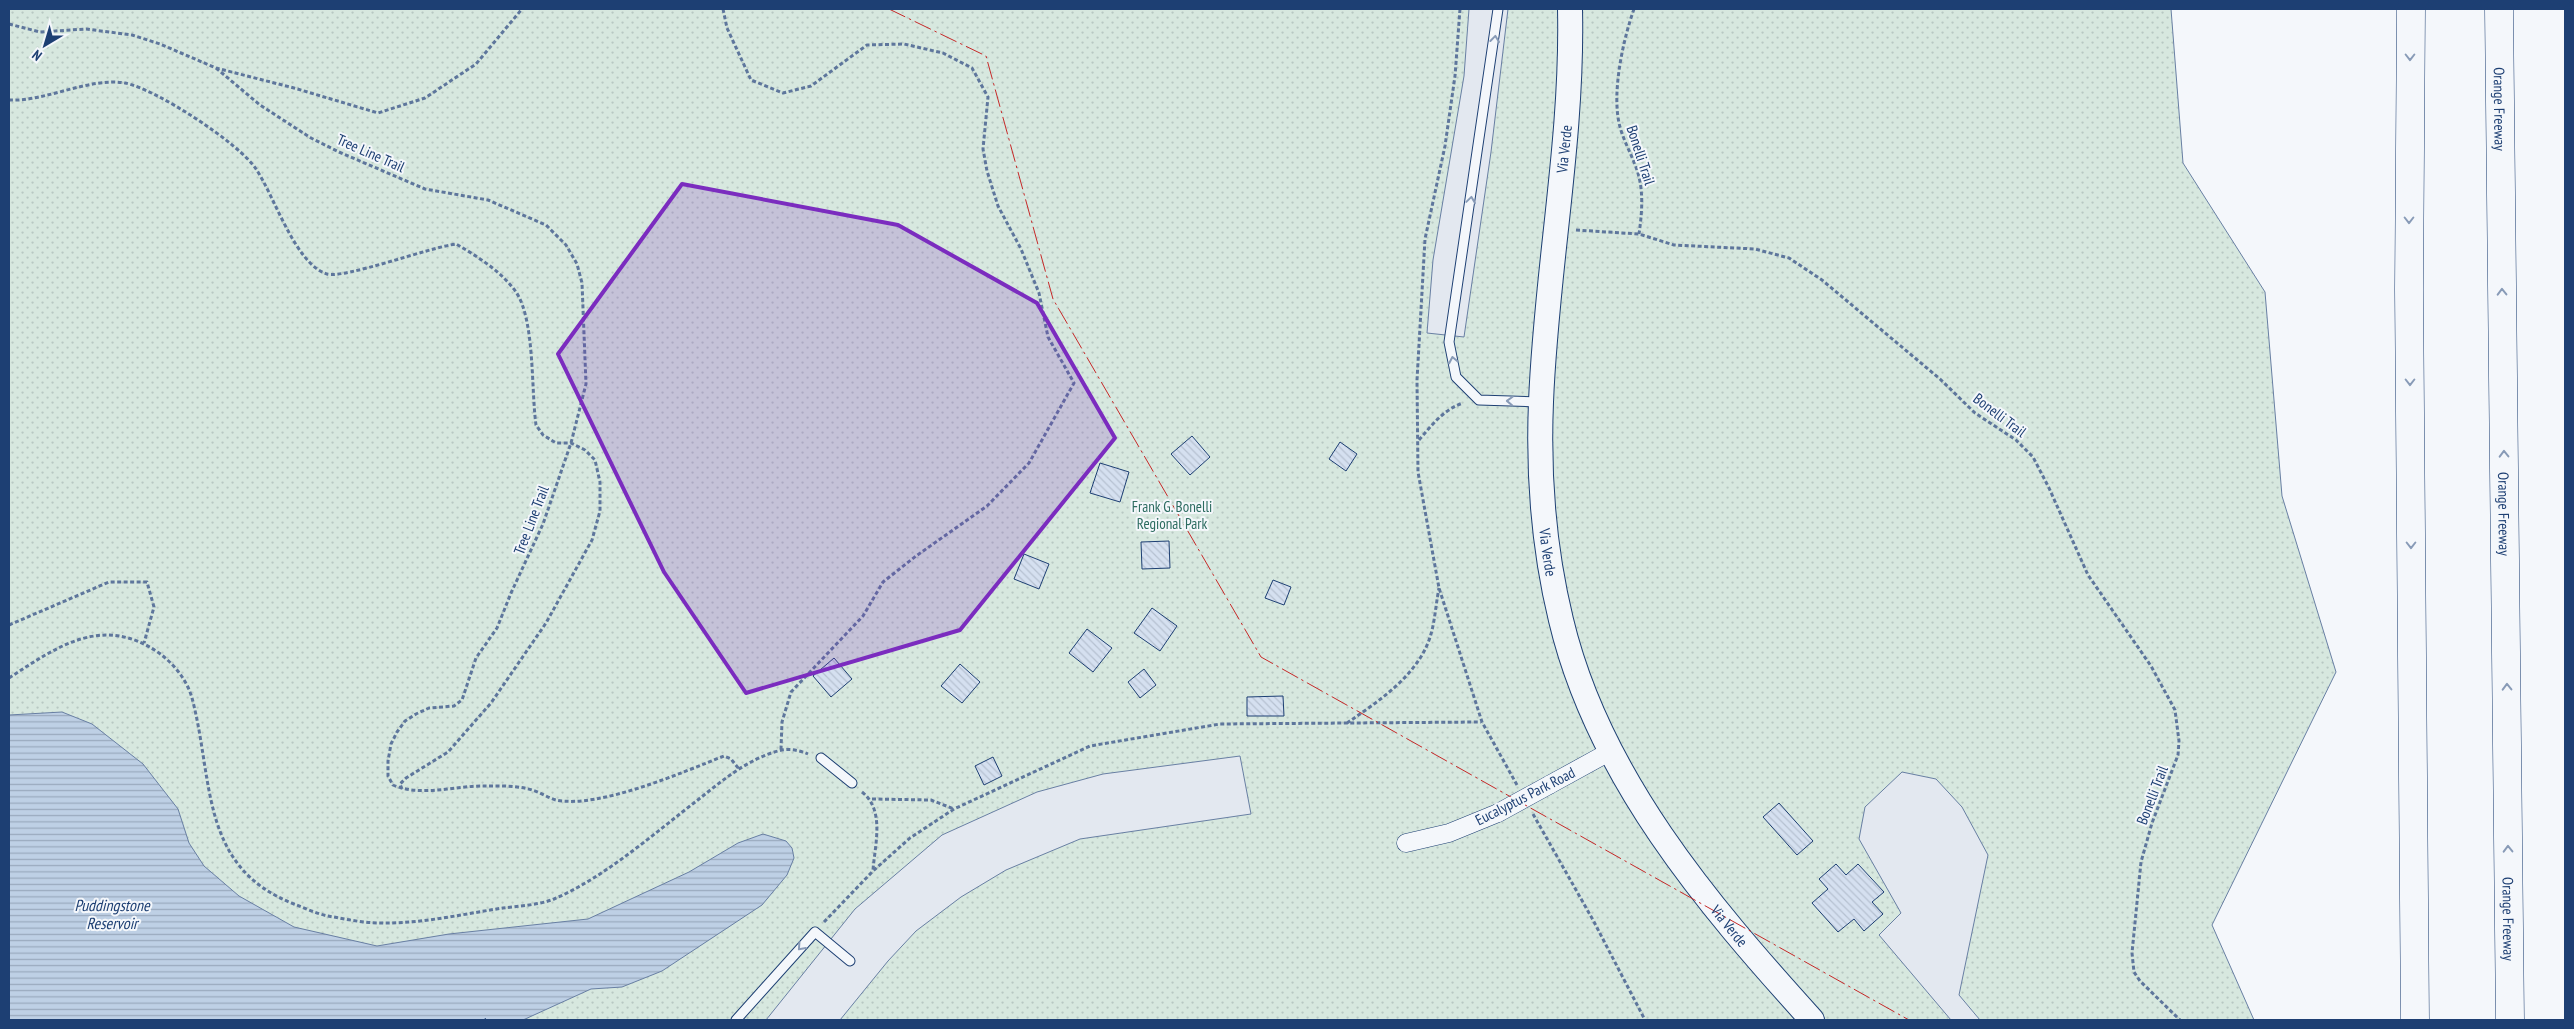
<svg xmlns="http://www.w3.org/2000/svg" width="2574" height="1029" viewBox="0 0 2574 1029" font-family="'PT Sans Narrow',sans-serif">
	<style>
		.park { fill: url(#park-dots); stroke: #687fa3 }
		.parking { fill: #e3e8f0; stroke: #687fa3 }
		.water { fill: url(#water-rules); stroke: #687fa3 }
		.building { fill: url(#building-back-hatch); stroke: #1d3f73 }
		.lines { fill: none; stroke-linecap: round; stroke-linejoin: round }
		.lane-casing { stroke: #1d3f73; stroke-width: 11 }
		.street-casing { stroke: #1d3f73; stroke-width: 19 }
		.secondary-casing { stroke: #1d3f73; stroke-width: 26 }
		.highway-casing { stroke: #1d3f73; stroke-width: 29 }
		.path { stroke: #5e769c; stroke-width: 3; stroke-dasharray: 4 2.5; stroke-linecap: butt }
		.lane { stroke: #f4f7fb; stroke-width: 9 }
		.street { stroke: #f4f7fb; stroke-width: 18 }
		.secondary { stroke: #f4f7fb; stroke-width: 24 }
		.highway { stroke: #f4f7fb; stroke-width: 28 }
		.street-bridge-casing { stroke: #1d3f73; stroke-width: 19; stroke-linecap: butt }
		.street-bridge { stroke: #f4f7fb; stroke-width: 18 }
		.fence { stroke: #1d3f73; stroke-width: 1; stroke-dasharray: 6 2.5; stroke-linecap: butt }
		.power { stroke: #c62828; stroke-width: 1; stroke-dasharray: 18 4 2.5 4; stroke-linecap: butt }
		.oneway { stroke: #889bb7 }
		.marked { fill: #7b2cbf; fill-opacity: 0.2; stroke: #7b2cbf; stroke-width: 4; stroke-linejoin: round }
		.labels { text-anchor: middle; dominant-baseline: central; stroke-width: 4; stroke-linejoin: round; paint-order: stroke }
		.street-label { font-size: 15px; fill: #1d3f73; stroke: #f4f7fb }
		.park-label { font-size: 15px; fill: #2c6c60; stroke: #f4f7fb }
		.water-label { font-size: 16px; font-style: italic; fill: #1d3f73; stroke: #f4f7fb }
	</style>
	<defs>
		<pattern id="park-dots" width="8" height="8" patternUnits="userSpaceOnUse" patternTransform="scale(1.25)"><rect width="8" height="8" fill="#d7e8df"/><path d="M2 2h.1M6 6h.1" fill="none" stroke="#b8c8c3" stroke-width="1.8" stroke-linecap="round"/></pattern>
		<pattern id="water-rules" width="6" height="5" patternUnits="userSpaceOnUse" patternTransform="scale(1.25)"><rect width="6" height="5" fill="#bed0e5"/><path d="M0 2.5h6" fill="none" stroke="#9aaabe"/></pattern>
		<pattern id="building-back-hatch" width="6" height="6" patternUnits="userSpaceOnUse" patternTransform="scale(1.25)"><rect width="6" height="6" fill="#d5e0f0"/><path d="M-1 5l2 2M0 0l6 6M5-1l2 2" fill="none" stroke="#b6c1d1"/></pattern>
	</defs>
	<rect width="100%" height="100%" fill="#f4f7fb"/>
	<!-- park -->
	<path class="park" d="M9 9H2171L2183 163 2265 292 2282 496 2336 672 2212 925 2254 1020H9Z"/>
	<!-- parking -->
	<path class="parking" d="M1469 9H1508L1491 152 1464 337 1427 333 1433 260 1464 76Z
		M1240 756 1251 814 1080 839 1006 870 961 897 916 931 888 961 840 1020H766L855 909 942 835 1037 792 1103 774Z
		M1902 772 1936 779 1962 807 1988 855 1959 995 1980 1020H1951L1879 935 1901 913 1859 839 1865 807Z"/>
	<!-- water -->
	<path class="water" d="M62 712 92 724 143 764 178 809 189 843 204 866 239 896 294 927 377 946 449 934 588 919 689 872 738 843 763 834 786 841 792 848 794 858 787 875 762 905 662 971 622 987 591 989 523 1020H9V715Z"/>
	<!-- building -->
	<path class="building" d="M1192 436 1210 457 1190 475 1171 454Z
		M1340 442 1357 454 1346 471 1329 459Z
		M1100 463 1129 472 1120 502 1090 493Z
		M1169 541 1170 568 1142 569 1141 542Z
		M1024 554 1049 564 1039 589 1014 579Z
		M1273 580 1291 587 1284 605 1265 598Z
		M1152 608 1177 626 1160 651 1134 633Z
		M1087 629 1112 648 1093 672 1069 653Z
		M834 658 852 679 831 697 813 676Z
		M960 664 980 682 962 703 941 686Z
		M1144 669 1156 685 1140 698 1128 682Z
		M1283 696 1284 716H1247V697Z
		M993 757 1002 776 984 785 975 766Z
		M1779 803 1813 841 1797 855 1763 817Z
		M1836 864 1846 875 1858 864 1884 892 1872 902 1883 914 1864 931 1854 919 1838 932 1812 903 1828 889 1819 879Z"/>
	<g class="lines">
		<!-- lane casing -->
		<g class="lane-casing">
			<path id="lane" d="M1498 9 1449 342 1456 377 1479 400 1539 402
				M821 758 852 783
				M736 1020 815 932 850 961"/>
		</g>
		<!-- street casing -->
		<g class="street-casing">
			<path id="street" d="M1549 785 1611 751
				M1406 843 1449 833 1498 813"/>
		</g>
		<!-- secondary casing -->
		<g class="secondary-casing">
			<g id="secondary">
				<path id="s1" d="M1570 9C1573 141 1546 271 1541 402 1538 474 1544 550 1561 620 1598 776 1707 904 1812 1020"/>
			</g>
		</g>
		<!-- highway casing -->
		<g class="highway-casing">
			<g id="highway">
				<path d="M2411 9 2409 290 2415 1020"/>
				<path id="s2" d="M2499 9 2510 1020"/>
			</g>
		</g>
		<!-- path -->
		<path class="path" d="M723 9 727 28 751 80 783 93 811 86 867 45 904 44 943 53 972 68 988 97 983 149 987 171 998 206 1021 249 1039 293 1048 337 1074 383 1029 463 987 506 916 556 883 582 863 616 791 692 782 722 781 749
			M1460 9 1455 76 1445 146 1425 239 1417 380 1418 472 1439 588 1482 722 1517 785
			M1634 9C1623 40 1611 94 1620 127 1624 142 1632 155 1637 170 1644 191 1642 213 1639 234
			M9 24 40 32 86 29 132 35 160 44 216 68 294 88 378 113 425 98 476 64 522 9
			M216 68 260 105 311 138 339 152 425 189 488 200 546 225 566 245 577 264 582 283 586 384 571 443 543 524 511 593 497 628 476 658 462 700 454 706 429 708 416 714 405 721 397 732 391 744 388 761V776L393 785C420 797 454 786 483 786 499 786 516 785 532 790 540 792 548 798 556 800 599 809 683 772 724 756L731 759 739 769
			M9 100C45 102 89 77 125 83 156 89 239 143 256 169 275 197 295 264 327 274 344 279 431 247 456 244 477 256 502 272 516 292 535 320 531 389 536 425L543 435 556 443H571L585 450 595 460 600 482V511L592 540 546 623 491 703 448 752 406 778 400 784 402 789
			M1576 230 1639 234 1674 245 1755 249 1789 258 1822 280 1940 379 1975 413 2016 440 2033 457 2049 488 2088 575 2151 666 2175 710 2179 741 2178 755 2152 823 2141 862 2132 953 2134 972 2140 981 2180 1020
			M1419 440C1432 425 1444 409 1463 403
			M9 625 109 582H147L154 607 144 643
			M9 678C58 646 103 614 159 653 174 664 187 680 192 698 214 781 199 867 294 904 305 908 317 914 328 916 345 919 363 923 380 923 421 924 463 914 503 908 519 906 539 905 554 899 604 878 656 832 699 799 723 780 748 759 778 751 788 748 799 750 808 754
			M1347 723C1379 701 1420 674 1431 634 1435 620 1436 603 1439 588
			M862 792C885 810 875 844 873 870
			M872 799 931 800 954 809
			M1533 814 1593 920 1645 1020
			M824 922 873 871 910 838 954 809 1090 746 1220 724 1481 722"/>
		<!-- lane -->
		<use href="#lane" class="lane"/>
		<!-- street -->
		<use href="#street" class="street"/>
		<!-- secondary -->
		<use href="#secondary" class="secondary"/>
		<!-- highway -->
		<use href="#highway" class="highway"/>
		<!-- street-bridge casing -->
		<g class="street-bridge-casing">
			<path id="street-bridge" d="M1498 813 1549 785"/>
		</g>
		<!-- street-bridge -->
		<use href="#street-bridge" class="street-bridge"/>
		<!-- fence -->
		<path class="fence" d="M485 1018 486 1020"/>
		<!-- power -->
		<path class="power" d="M889 9 986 56 1053 299 1261 657 1909 1020"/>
	</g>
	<!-- one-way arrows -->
	<defs><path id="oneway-chevron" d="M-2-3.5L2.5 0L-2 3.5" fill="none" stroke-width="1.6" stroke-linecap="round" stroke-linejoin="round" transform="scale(1.25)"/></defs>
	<g class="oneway">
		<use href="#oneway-chevron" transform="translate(1495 39) rotate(-83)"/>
		<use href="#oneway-chevron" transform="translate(2410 57) rotate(90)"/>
		<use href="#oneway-chevron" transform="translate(1471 200) rotate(-82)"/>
		<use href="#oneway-chevron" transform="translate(2409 220) rotate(90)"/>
		<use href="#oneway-chevron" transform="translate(2502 292) rotate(-91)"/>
		<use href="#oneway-chevron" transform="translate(1453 360) rotate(-101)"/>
		<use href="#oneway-chevron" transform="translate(2410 382) rotate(90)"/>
		<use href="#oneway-chevron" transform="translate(1510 401) rotate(-178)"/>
		<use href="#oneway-chevron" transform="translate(2504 454) rotate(-91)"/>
		<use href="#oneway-chevron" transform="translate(2411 545) rotate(90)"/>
		<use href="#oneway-chevron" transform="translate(2507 687) rotate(-91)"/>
		<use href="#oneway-chevron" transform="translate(2508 849) rotate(-91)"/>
		<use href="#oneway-chevron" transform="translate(801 947) rotate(132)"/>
	</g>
	<!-- marked area -->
	<path class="marked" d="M682 184 898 225 1037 303 1115 438 960 630 746 693 664 572 558 354Z"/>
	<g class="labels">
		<!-- street labels -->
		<g class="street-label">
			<text stroke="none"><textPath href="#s2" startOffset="100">Orange Freeway</textPath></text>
			<text transform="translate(1564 149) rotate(-84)">Via Verde</text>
			<text transform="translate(371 153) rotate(24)">Tree Line Trail</text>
			<text transform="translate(1641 155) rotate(72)">Bonelli Trail</text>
			<text transform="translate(2000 415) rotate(37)">Bonelli Trail</text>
			<text stroke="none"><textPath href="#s2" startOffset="505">Orange Freeway</textPath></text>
			<text transform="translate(531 520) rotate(-69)">Tree Line Trail</text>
			<text stroke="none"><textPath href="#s1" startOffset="545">Via Verde</textPath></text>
			<text transform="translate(2152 795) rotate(-69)">Bonelli Trail</text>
			<text transform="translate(1525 796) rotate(-27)">Eucalyptus Park Road</text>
			<text stroke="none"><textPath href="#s2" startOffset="910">Orange Freeway</textPath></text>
			<text stroke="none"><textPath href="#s1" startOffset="966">Via Verde</textPath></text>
		</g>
		<!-- park labels -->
		<g class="park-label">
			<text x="1172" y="506">Frank G. Bonelli<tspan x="1172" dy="17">Regional Park</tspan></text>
		</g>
		<!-- water labels -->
		<g class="water-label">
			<text x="112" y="905">Puddingstone<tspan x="112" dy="18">Reservoir</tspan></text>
		</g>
	</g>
	<!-- border -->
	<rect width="2574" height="1029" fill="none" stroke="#1d3f73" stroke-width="20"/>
	<!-- north arrow -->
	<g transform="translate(45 45) rotate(218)" stroke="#f4f7fb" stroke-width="4" paint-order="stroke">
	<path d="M0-4L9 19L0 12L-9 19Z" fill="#1d3f73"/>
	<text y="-8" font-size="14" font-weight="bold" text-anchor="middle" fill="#1d3f73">N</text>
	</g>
</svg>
